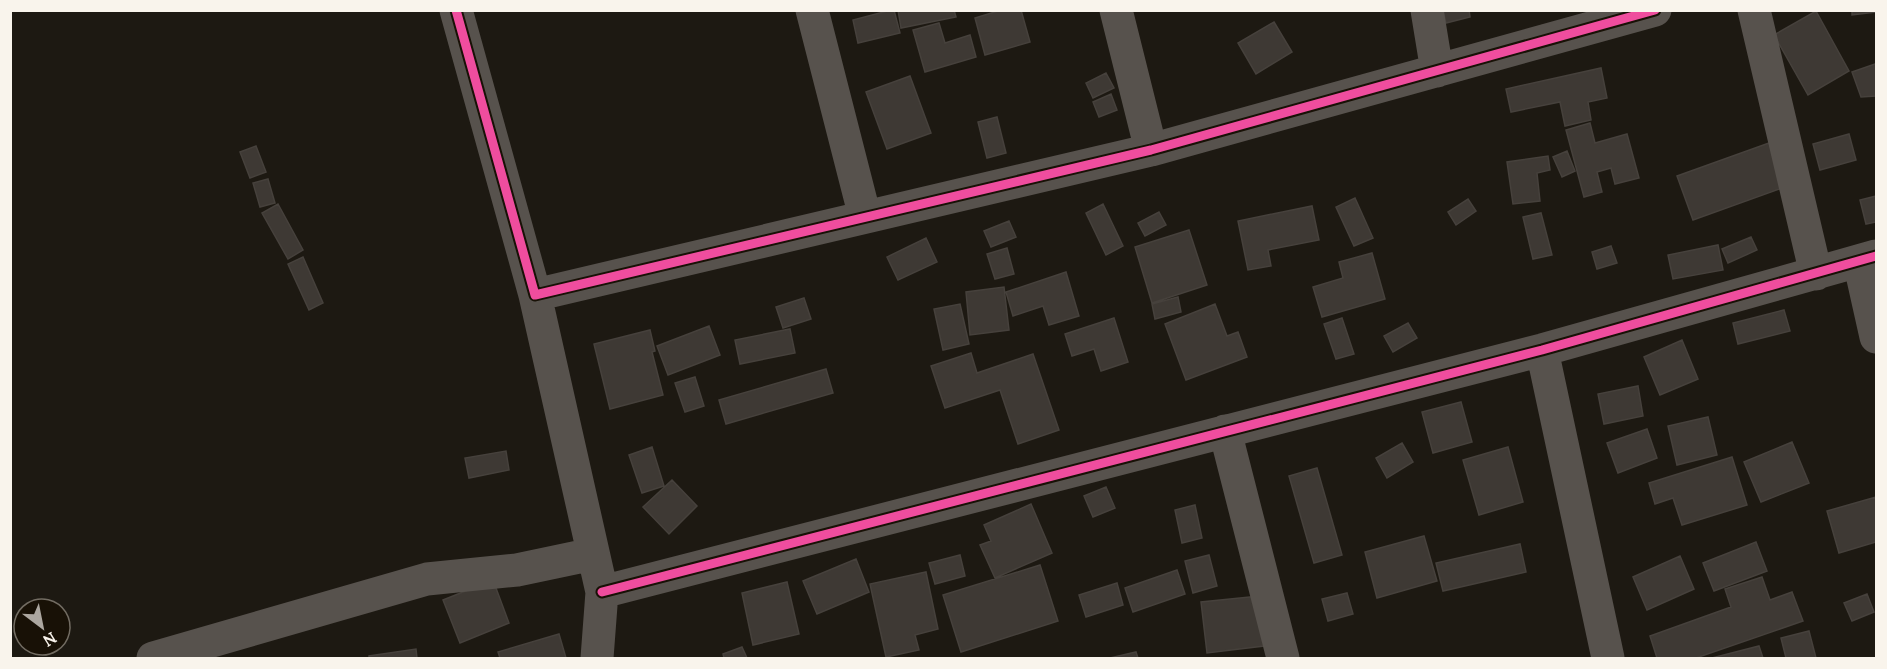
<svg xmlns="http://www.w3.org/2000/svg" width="1887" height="669" viewBox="0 0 1887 669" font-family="Lora,serif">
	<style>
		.building { fill: #3e3934; stroke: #46413c; stroke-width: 1.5 }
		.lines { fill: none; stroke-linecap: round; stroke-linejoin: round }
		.minor { stroke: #57524d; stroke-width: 33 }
		.cycleway-casing { stroke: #181106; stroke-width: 13 }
		.cycleway { stroke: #ef4d9e; stroke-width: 9 }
	</style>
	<rect width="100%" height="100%" fill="#1d1912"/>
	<!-- building -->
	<path class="building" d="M891 10H894L900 33 858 43 853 20Z
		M898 10H954L956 17 901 28Z
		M1001 10H1021L1030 42 985 55 975 18Z
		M1443 10H1469L1470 17 1446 23Z
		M1852 10H1876V12L1852 15Z
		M1816 11 1849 71 1808 95 1774 35Z
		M1274 22 1292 52 1256 74 1238 43Z
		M939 23 945 43 970 35 976 57 925 72 913 30Z
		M1875 64H1876V96L1861 97 1852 72Z
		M1601 68 1607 98 1588 102 1591 120 1565 126 1560 102 1511 112 1506 89Z
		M1106 73 1114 88 1093 98 1086 83Z
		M910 76 931 133 887 149 866 92Z
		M1111 94 1117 110 1099 117 1093 102Z
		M997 117 1006 153 987 158 978 122Z
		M1590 123 1595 143 1627 134 1639 178 1615 184 1611 168 1597 172 1602 192 1584 197 1566 130Z
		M1849 134 1856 160 1820 170 1813 144Z
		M1769 143 1785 187 1693 220 1677 176Z
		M256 146 266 172 250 178 240 152Z
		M1567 151 1575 171 1562 177 1553 157Z
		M1548 156 1550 170 1537 173 1540 201 1513 204 1507 162Z
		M268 179 275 203 260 207 253 183Z
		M1876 196V222L1866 224 1860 200Z
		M1355 198 1373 238 1354 246 1336 207Z
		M1468 199 1476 211 1456 225 1448 212Z
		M278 204 303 250 288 259 262 213Z
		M1103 204 1123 246 1106 255 1086 213Z
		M1312 206 1319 240 1268 250 1271 266 1248 270 1238 221Z
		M1159 212 1166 225 1145 236 1138 223Z
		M1541 213 1552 255 1533 259 1523 217Z
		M1009 221 1016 237 991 247 984 231Z
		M1189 230 1207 285 1152 303 1135 247Z
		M1751 237 1757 250 1728 263 1722 249Z
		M926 238 937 262 898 280 887 257Z
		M1718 245 1723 270 1673 279 1668 255Z
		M1611 246 1617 263 1597 269 1592 252Z
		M1007 248 1014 274 995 279 987 254Z
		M1372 253 1385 299 1322 317 1313 287 1343 278 1339 262Z
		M303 257 323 303 309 310 288 264Z
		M1066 272 1079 316 1049 325 1043 306 1013 316 1006 292Z
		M1004 287 1009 330 970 335 966 292Z
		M1178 297 1181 312 1155 319 1152 304Z
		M804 298 811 319 783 328 776 307Z
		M960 304 969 344 943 350 934 309Z
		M1215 304 1227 336 1238 332 1247 357 1186 380 1165 324Z
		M1784 310 1790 331 1738 344 1733 323Z
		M1114 318 1128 362 1101 371 1094 349 1072 356 1065 334Z
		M1342 318 1354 354 1336 359 1324 324Z
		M1408 323 1417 338 1393 352 1384 336Z
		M709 326 720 355 668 375 657 346Z
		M790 329 795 353 740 364 735 340Z
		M650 330 655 351 652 352 663 395 610 409 594 344Z
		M1682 340 1698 379 1660 395 1644 357Z
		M971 353 977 373 1033 354 1059 430 1018 444 1000 390 945 408 931 366Z
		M826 369 833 393 726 424 719 400Z
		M695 377 704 406 685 412 675 383Z
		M1638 386 1643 416 1604 424 1598 394Z
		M1461 402 1472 442 1433 453 1422 412Z
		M1708 417 1717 455 1677 465 1668 426Z
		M1647 429 1657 458 1618 473 1607 443Z
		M1792 442 1809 483 1761 502 1744 462Z
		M1402 443 1413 462 1387 478 1376 458Z
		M652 447 664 486 642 493 629 455Z
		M1508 447 1523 502 1479 515 1463 460Z
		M506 451 509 470 469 478 465 458Z
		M1732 457 1747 505 1682 525 1673 498 1655 504 1649 483Z
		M1317 468 1342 555 1314 563 1289 476Z
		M672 480 697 506 669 534 643 507Z
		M1106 487 1115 508 1093 517 1084 496Z
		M1876 497V542L1839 553 1827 511Z
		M1031 504 1052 553 995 578 980 545 991 541 984 525Z
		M1195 505 1202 538 1182 543 1175 510Z
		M1424 536 1437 581 1377 598 1365 552Z
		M1756 542 1767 571 1714 591 1703 563Z
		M1520 544 1526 572 1443 591 1436 563Z
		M960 555 965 576 935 584 929 563Z
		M1209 555 1217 586 1193 593 1185 561Z
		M1680 556 1694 589 1647 610 1633 577Z
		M856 559 869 592 817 614 803 581Z
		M1040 565 1058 621 961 652 943 595Z
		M1177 570 1185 594 1133 612 1125 588Z
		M926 572 938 629 915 635 919 650 886 657 870 584Z
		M1762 577 1770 600 1792 592 1803 621 1696 658H1657L1650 636 1731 607 1725 589Z
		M493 580 509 623 460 643 443 600Z
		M787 582 799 634 753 645 742 593Z
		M1117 583 1123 605 1086 617 1079 595Z
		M1347 593 1353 614 1328 621 1322 599Z
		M1867 594 1874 612 1852 621 1844 603Z
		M1259 596 1264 646 1207 653 1201 602Z
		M1809 631 1816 658H1786L1781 638Z
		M559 634 566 658H500L498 652Z
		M1759 646 1763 658H1712Z
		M742 647 747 658H724L723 654Z
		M416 649 417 658H369V656Z
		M1136 652 1138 658H1110Z"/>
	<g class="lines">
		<!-- minor -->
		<path class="minor" d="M456 10 535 295 1151 150 1655 10
			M812 10 865 217
			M1116 10 1151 150
			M1427 10 1437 71
			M1754 10 1816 274
			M1859 261 1876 337
			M535 295 602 592 597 658
			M1542 350 1608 658
			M1225 431 1283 658
			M602 592 1542 350 1876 256
			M153 658 427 579 517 570 593 554"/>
		<!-- cycleway casing -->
		<g class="cycleway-casing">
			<path id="cycleway" d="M456 10 535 295 1151 150 1655 10
				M602 592 1542 350 1876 256"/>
		</g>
		<!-- cycleway -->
		<use href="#cycleway" class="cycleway"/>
	</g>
	<!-- border -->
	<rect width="1887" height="669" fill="none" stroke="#f9f4ec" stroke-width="24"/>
	<!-- north arrow -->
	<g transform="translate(42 627) rotate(148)"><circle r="28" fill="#181106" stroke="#726c62" stroke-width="1.5"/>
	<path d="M0-4.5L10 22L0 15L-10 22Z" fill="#aca7a0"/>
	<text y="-9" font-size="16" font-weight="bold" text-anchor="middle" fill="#f9f4ec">N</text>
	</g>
</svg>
